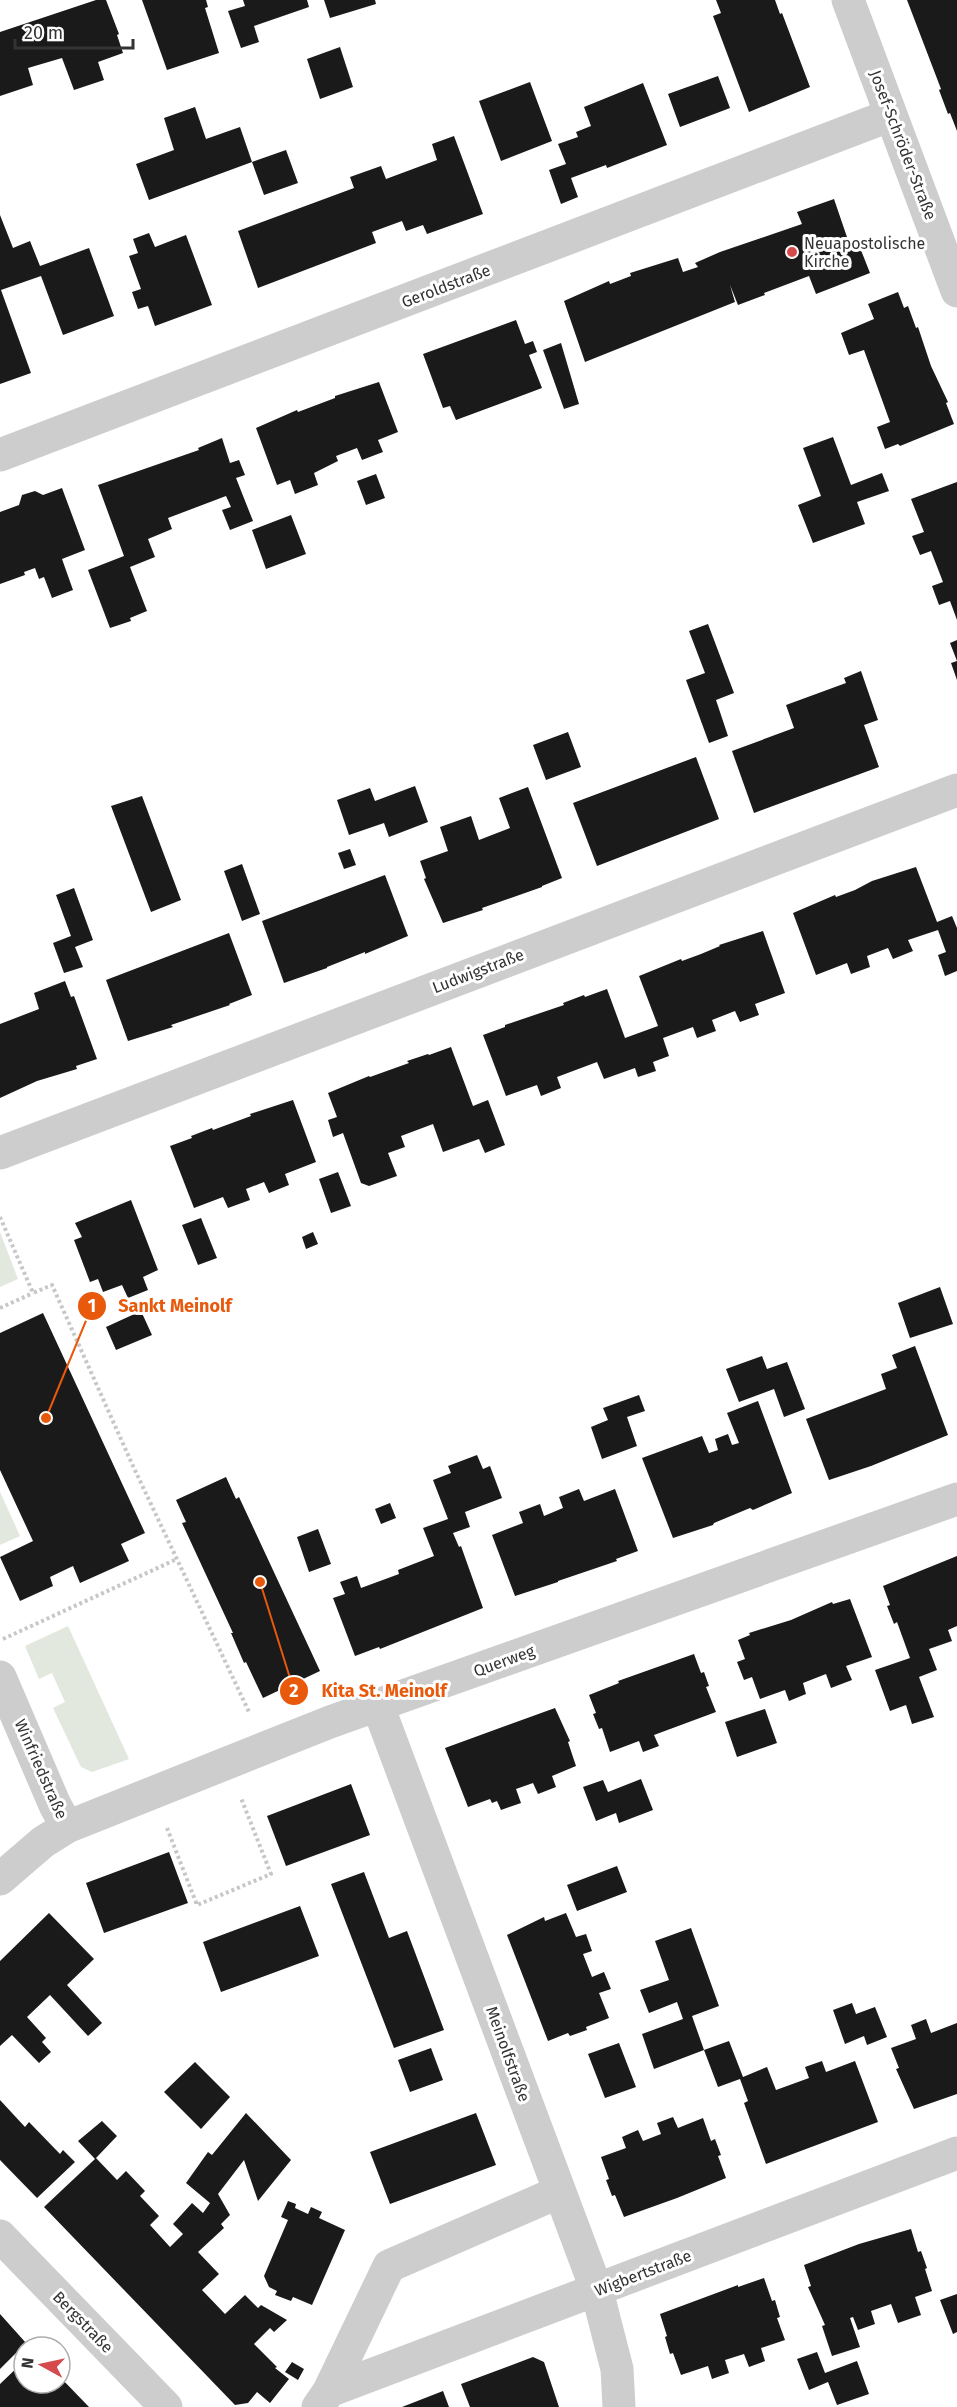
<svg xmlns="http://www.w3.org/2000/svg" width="957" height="2407" viewBox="0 0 957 2407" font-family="'Fira Sans',sans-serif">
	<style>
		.grass { fill: #e2e8dd }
		.building { fill: #1a1a1a }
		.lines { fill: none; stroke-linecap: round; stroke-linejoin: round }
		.path { stroke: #c7c7c7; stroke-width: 4; stroke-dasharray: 3 3; stroke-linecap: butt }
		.minor { stroke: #cdcdcd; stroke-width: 33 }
		.poi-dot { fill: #d44a4d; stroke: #fff; stroke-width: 2 }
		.labels { text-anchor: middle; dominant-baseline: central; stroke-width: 6; stroke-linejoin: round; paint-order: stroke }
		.street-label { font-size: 16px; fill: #333; stroke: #fff }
		.poi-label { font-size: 16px; fill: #333; stroke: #fff; text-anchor: start }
		.leader { fill: none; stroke: #e8590c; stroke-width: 2 }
		.callout-dot { fill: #e8590c; stroke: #fff; stroke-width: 2 }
		.mark-label { font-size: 18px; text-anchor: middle; font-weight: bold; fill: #fff }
		.callout-label { font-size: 18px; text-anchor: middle; font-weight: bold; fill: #e8590c; stroke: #fff; stroke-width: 6; stroke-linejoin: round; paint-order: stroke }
	</style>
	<rect width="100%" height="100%" fill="#fff"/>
	<!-- grass -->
	<path class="grass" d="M0 1232 18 1279 0 1287Z
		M0 1492 20 1536 0 1545Z
		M68 1626 129 1759 92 1772 81 1767 53 1708 65 1702 52 1673 39 1679 25 1646Z"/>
	<!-- building -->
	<path class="building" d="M96 0H106L119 34 117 35 123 53 98 62 104 80 74 90 62 58 28 68 33 85 0 96V32Z
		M142 0H206L208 7 205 8 219 53 167 70Z
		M243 0H307L309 7 254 26 259 42 241 48 228 11 245 6Z
		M324 0H375L376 4 330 18Z
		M716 0H775L780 14 782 13 810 87 749 112 713 16 721 13Z
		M907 0H957V131L950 113 948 114 939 90 941 89Z
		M340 47 353 87 320 99 307 59Z
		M718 76 730 108 680 127 668 94Z
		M530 82 552 141 501 161 479 101Z
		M643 83 667 145 607 168 606 165 571 178 578 197 561 204 549 170 566 164 558 144 578 137 576 132 591 126 584 107Z
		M195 107 206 139 240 127 252 162 149 200 136 164 174 150 164 118Z
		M454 136 483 214 427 234 423 225 406 231 402 221 372 232 376 243 258 288 238 231 354 188 350 177 381 166 386 179 437 160 432 144Z
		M286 150 298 183 264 195 252 162Z
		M834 199 849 243 857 240 870 273 816 294 809 276 764 293 765 295 738 305 730 285 735 302 585 362 564 301 609 281 610 284 631 276 630 273 678 258 683 272 698 267 695 263 720 252 802 224 797 212Z
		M0 215 13 248 30 241 40 266 89 248 114 316 63 335 41 276 1 290 31 373 0 384Z
		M149 233 155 247 186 235 212 305 155 326 148 306 138 309 132 292 141 289 129 256 138 253 133 239Z
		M898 292 904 308 908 306 916 328 918 327 931 366 948 402 946 403 954 424 900 446 898 444 885 449 877 427 890 422 864 350 849 355 841 333 874 319 868 304Z
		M516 320 525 344 533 341 537 352 529 355 542 388 456 420 450 406 443 408 423 354Z
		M561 343 579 404 564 409 543 350Z
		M379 382 398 432 378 440 383 452 362 460 357 448 336 456 338 461 314 473 318 485 295 494 290 480 277 485 256 428 297 410 298 412 335 398V396Z
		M833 437 851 485 882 473 889 491 857 502 865 524 813 543 798 505 821 496 803 448Z
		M222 438 230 463 239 460 245 475 236 478 253 521 230 530 222 510 231 507 226 496 168 518 172 529 148 539 155 557 130 567 147 611 130 618 131 621 110 628 88 570 124 556 98 485 199 450 198 448Z
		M376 474 385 498 366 505 357 481Z
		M957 482V620L950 601 939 605 932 586 943 582 931 551 920 555 912 536 924 532 911 499Z
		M62 488 85 550 62 559 73 590 52 598 44 577 39 579 35 568 24 572 25 575 0 584V512L19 505 22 495 35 491 43 495Z
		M291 515 306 554 266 569 252 530Z
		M708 624 734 693 716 700 728 736 709 743 686 680 705 673 689 631Z
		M957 640V661L950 643Z
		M957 661V680L951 663Z
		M861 671 878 720 864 725 879 767 754 813 732 751 794 728 786 705 846 683 844 678Z
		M568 732 581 767 546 780 533 745Z
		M696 757 719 819 597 866 573 803Z
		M415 786 428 822 389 837 384 823 349 835 337 800 370 788 375 801Z
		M528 787 562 878 542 886V887L482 908 483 910 443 923 424 879 426 878 420 861 448 851 440 827 471 816 479 840 510 828 499 798Z
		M142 796 181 900 151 912 111 806Z
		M350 849 356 865 344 869 338 853Z
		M242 864 260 914 242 921 224 871Z
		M916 867 937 922 952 916 957 928V971L945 976 938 955 946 952 938 930 908 940 913 951 893 959 888 948 867 956 870 967 851 974 847 963 816 975 793 913 835 895 836 897 855 890 872 881Z
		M385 875 408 936 365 954V952L327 967V968L284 983 262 921Z
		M74 888 93 940 75 947 83 967 64 973 53 943 71 936 56 895Z
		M763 931 785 993 755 1004 759 1015 740 1022 735 1011 712 1020 716 1031 697 1038 693 1027 663 1038 669 1056 653 1062 656 1071 638 1077 635 1068 604 1079 597 1062 557 1077 561 1088 541 1096 537 1085 506 1096 483 1035 505 1027V1025L564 1005 563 1003 584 995 585 997 607 989 625 1038 658 1026 639 976 681 959 682 961 701 954 720 946 719 945Z
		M229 933 252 995 229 1004 230 1005 171 1025 173 1027 128 1041 106 980Z
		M65 981 71 997 74 996 97 1059 76 1066 77 1069 37 1081 0 1098V1024L39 1009 34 993Z
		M451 1047 473 1106 488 1100 505 1145 485 1153 479 1139 443 1152 433 1124 401 1136 405 1147 388 1153 397 1176 369 1186 361 1183 343 1133 333 1137 328 1120 337 1117 328 1093 369 1076 370 1077 409 1063 407 1061 428 1054 429 1055Z
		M293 1100 316 1162 285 1174 289 1185 269 1193 264 1182 246 1189 250 1200 228 1208 223 1197 194 1208 170 1146 192 1138 191 1136 212 1128 213 1130 251 1116 250 1114Z
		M338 1172 351 1206 331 1213 319 1179Z
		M131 1200 158 1270 143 1277 148 1290 128 1298 122 1285 103 1292 98 1279 90 1282 74 1240 82 1237 75 1223Z
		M201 1218 217 1258 198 1265 182 1225Z
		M313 1232 318 1244 306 1249 302 1237Z
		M940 1287 953 1324 910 1338 898 1303Z
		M141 1311 152 1335 116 1350 106 1327Z
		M43 1313 145 1533 121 1544 129 1561 80 1583 73 1566 50 1577 53 1586 20 1601 0 1557 33 1541 0 1470V1333Z
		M915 1346 948 1435 871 1466 829 1480 806 1419 886 1389 881 1374 897 1368 892 1355Z
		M762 1356 767 1369 787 1362 805 1409 784 1417 774 1389 739 1402 726 1369Z
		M639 1395 645 1411 627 1417 637 1446 602 1459 591 1427 608 1420 603 1408Z
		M758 1401 792 1493 753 1510 750 1508 714 1523 713 1525 673 1538 642 1458 702 1436 709 1453 718 1450 715 1439 728 1434 732 1445 739 1443 727 1413Z
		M477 1455 483 1469 490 1466 502 1498 465 1512 470 1527 453 1533 459 1547 461 1546 483 1608 380 1649 379 1647 355 1656 333 1598 345 1594 340 1582 357 1576 361 1588 399 1574 398 1570 434 1556 423 1528 448 1519 433 1480 451 1473 448 1466Z
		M226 1477 236 1499 239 1497 320 1671 263 1698 246 1662 244 1663 231 1633H233L182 1523 186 1522 176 1500Z
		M579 1489 584 1501 615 1489 638 1551 616 1559 617 1561 558 1581V1582L515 1596 492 1535 523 1523 519 1512 540 1504 544 1516 563 1508 559 1497Z
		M390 1503 396 1518 381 1524 375 1509Z
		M318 1529 331 1564 309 1572 297 1537Z
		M957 1556V1626L948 1630 952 1641 929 1649 937 1670 919 1677 934 1717 912 1724 906 1705 890 1711 875 1670 910 1658 897 1622 894 1624 887 1606 890 1605 883 1586Z
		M850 1599 872 1657 846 1666 852 1680 831 1688 826 1674 803 1683 806 1694 789 1701 785 1690 760 1699 752 1677 744 1680 737 1662 745 1659 738 1640 750 1635 749 1633 791 1620 832 1602 833 1604Z
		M694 1654 701 1673 704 1672 709 1686 706 1687 716 1712 654 1735 659 1746 643 1752 639 1741 610 1752 602 1728 599 1729 593 1714 596 1713 589 1695 619 1683 618 1681Z
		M555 1708 570 1741 568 1742 576 1766 552 1776 556 1787 538 1794 533 1783 516 1789 521 1803 501 1810 497 1801 492 1803 490 1799 468 1807 445 1748Z
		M765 1709 777 1743 737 1757 725 1722Z
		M641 1779 653 1810 619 1823 616 1813 596 1821 583 1787 603 1780 608 1792Z
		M351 1784 370 1835 286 1866 267 1816Z
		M169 1852 188 1903 104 1933 86 1883Z
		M617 1866 627 1892 577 1911 567 1885Z
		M364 1872 389 1938 407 1931 444 2030 394 2048 331 1884Z
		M300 1906 319 1956 221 1992 203 1942Z
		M49 1913 94 1959 67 1985 102 2023 88 2036 50 1995 27 2017 46 2038 42 2042 51 2052 39 2063 12 2035 0 2046V1961Z
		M566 1913 576 1937 586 1934 592 1951 583 1954 592 1977 604 1972 611 1989 599 1993 609 2018 586 2027 587 2030 570 2036 568 2033 548 2041 507 1935 544 1917 545 1921Z
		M691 1928 719 2006 692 2016 704 2050 729 2041 743 2077 767 2067 776 2090 809 2078 805 2067 822 2061 826 2072 855 2061 878 2122 766 2164 744 2103 748 2101 740 2079 718 2087 704 2050 654 2069 642 2034 683 2019 677 2002 649 2013 640 1990 669 1980 655 1941Z
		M852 2003 856 2014 875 2007 887 2037 867 2045 864 2036 845 2044 833 2010Z
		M926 2019 931 2033 957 2023V2094L914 2109 896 2069 899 2068 891 2048 916 2039 911 2025Z
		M619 2043 636 2087 605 2098 588 2054Z
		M431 2048 443 2080 410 2092 398 2060Z
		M195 2062 230 2097 201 2129 164 2092Z
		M0 2100 25 2127 29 2122 60 2154 63 2150 75 2162 37 2198 0 2160Z
		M246 2113 291 2160 258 2201 244 2160 218 2194 230 2215 221 2224 224 2228 198 2252 219 2274 202 2290 225 2314 245 2295 258 2308 261 2305 287 2320 274 2332 270 2328 254 2344 277 2367 275 2368 289 2379 270 2403 257 2392 248 2403 235 2405 44 2207 95 2159 78 2141 102 2121 117 2136 96 2158 117 2180 126 2171 145 2191 140 2196 159 2216 150 2225 170 2247 183 2234 173 2224 192 2203 203 2213 210 2203 186 2183 208 2152 212 2155Z
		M476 2113 496 2165 390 2204 370 2152Z
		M673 2117 678 2128 703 2118 711 2141 715 2139 721 2155 718 2156 726 2178 677 2198 624 2217 615 2195 612 2196 606 2180 609 2179 601 2157 626 2148 622 2137 638 2130 643 2141 661 2134 657 2123Z
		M288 2201 296 2204 295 2208 308 2214 311 2207 322 2212 319 2218 345 2230 312 2305 293 2297 291 2301 275 2295 277 2291 269 2287 264 2276 288 2220 281 2217Z
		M911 2229 918 2252 921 2251 927 2268 925 2269 932 2291 915 2297 921 2315 898 2323 891 2304 871 2311 875 2324 858 2330 853 2317 850 2318 860 2347 832 2356 822 2326 825 2325 808 2287 811 2286 804 2265 859 2244Z
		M764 2278 772 2301 775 2300 780 2317 777 2318 785 2340 761 2348 765 2361 749 2367 744 2354 725 2360 729 2373 712 2379 708 2366 681 2375 673 2353 670 2354 665 2337 667 2336 660 2314 738 2285V2287Z
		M957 2294V2332L953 2334 940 2300Z
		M0 2314 26 2343 0 2369Z
		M817 2352 825 2373 857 2361 869 2394 837 2405 828 2382 809 2390 797 2359Z
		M533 2357 544 2362 559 2407H470L461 2384Z
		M24 2361V2383H60V2377L89 2407H0V2384Z
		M292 2362 304 2369 298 2380 285 2372Z
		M443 2391 449 2407H402Z"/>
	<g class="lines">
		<!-- path -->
		<path class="path" d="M0 1217 33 1293 52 1285 133 1466 250 1714
			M0 1308 33 1293
			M3 1639 177 1559
			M167 1828 197 1905 271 1874 241 1798"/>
		<!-- minor -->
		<path class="minor" d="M848 0 957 291
			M0 455 891 115
			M0 1153 957 790
			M0 1677 55 1805 67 1827
			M378 1706 597 2291 617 2369 619 2407
			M0 1879 43 1842 67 1827 330 1722 957 1499
			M0 2236 166 2407
			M329 2391 389 2266 559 2192
			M318 2407 329 2391 957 2153"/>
	</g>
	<!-- markers -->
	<circle class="poi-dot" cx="792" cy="252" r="6"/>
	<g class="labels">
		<!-- street labels -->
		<g class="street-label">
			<text transform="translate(903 145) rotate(69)">Josef-Schröder-Straße</text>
			<text transform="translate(446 286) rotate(-21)">Geroldstraße</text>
			<text transform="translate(478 971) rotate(-21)">Ludwigstraße</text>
			<text transform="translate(504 1661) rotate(-20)">Querweg</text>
			<text transform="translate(41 1769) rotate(66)">Winfriedstraße</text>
			<text transform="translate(508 2054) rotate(70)">Meinolfstraße</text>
			<text transform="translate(643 2273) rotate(-21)">Wigbertstraße</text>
			<text transform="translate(83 2322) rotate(46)">Bergstraße</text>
		</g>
		<!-- poi labels -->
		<g class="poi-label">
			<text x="804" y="243">Neuapostolische<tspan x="804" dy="18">Kirche</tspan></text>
		</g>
	</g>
	<!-- callouts -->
	<path class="leader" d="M46 1418L92 1306M260 1582L294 1691"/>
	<g class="callout-dot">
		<circle cx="46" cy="1418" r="6"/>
		<circle cx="260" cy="1582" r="6"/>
		<circle cx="92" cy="1306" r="15"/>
		<circle cx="294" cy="1691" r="15"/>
	</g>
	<g class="mark-label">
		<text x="92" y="1312">1</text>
		<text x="294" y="1697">2</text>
	</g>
	<g class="callout-label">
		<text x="175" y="1312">Sankt Meinolf</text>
		<text x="384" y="1697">Kita St. Meinolf</text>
	</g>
	<!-- north arrow -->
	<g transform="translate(42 2365) rotate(278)"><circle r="28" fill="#ffffff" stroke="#adadad" stroke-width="1.5"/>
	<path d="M0-4.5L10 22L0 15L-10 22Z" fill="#d44a4d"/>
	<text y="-9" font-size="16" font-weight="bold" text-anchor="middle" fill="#333333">N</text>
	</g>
	<!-- scale -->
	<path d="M15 39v9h118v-9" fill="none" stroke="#333333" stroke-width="3"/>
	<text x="24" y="39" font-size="18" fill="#333333" stroke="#ffffff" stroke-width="4.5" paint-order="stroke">20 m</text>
</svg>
